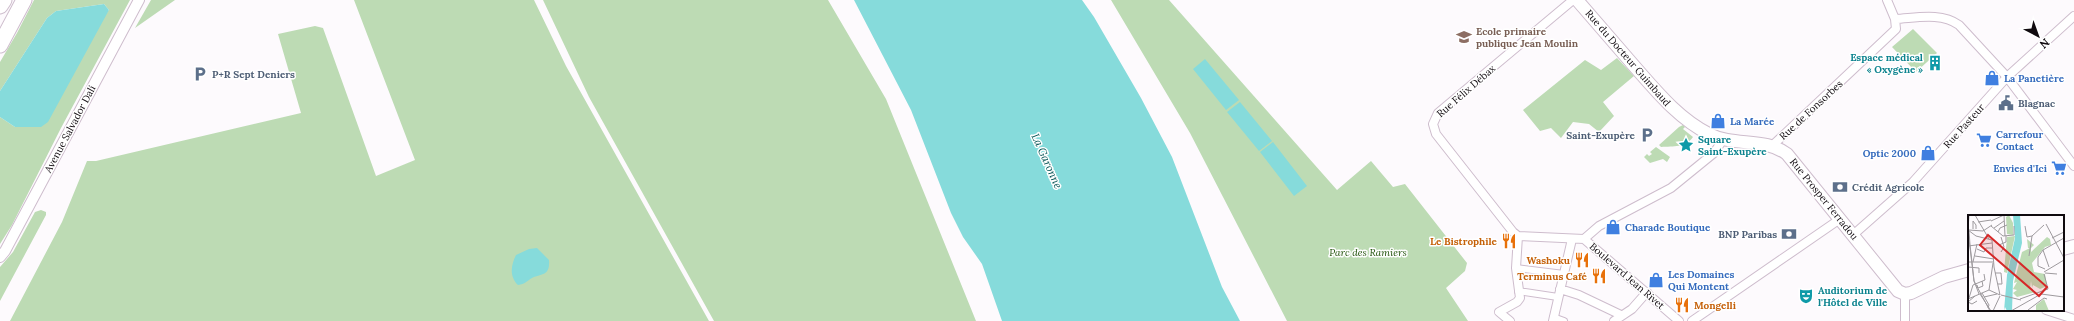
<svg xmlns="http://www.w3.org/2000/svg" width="2074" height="321" viewBox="0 0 2074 321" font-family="Lora,serif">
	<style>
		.green { fill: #bddbb4 }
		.water { fill: #86dbdb }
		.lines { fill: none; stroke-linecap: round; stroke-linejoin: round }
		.pedestrian-casing { stroke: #cebdcd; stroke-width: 8 }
		.minor-casing { stroke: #cebdcd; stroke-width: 10 }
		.tertiary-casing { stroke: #cebdcd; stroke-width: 12 }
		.secondary-casing { stroke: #cebdcd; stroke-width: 14 }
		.motorway-casing { stroke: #cebdcd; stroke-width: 17 }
		.pedestrian { stroke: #fff; stroke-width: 6 }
		.minor { stroke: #fff; stroke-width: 8 }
		.tertiary { stroke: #fff; stroke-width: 10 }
		.secondary { stroke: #fff; stroke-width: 12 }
		.motorway { stroke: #fff; stroke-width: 15 }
		.labels { text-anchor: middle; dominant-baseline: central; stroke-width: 3; stroke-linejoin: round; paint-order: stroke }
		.education-label { font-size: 10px; font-weight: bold; fill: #785e54; stroke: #fff; text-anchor: start }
		.culture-label { font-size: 10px; font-weight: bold; fill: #0d838f; stroke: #fff; text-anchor: start }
		.street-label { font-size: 10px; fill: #100a0f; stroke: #fff }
		.service-label { font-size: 10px; font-weight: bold; fill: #4e5e75; stroke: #fff; text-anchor: start }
		.shop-label { font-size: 10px; font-weight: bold; fill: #366cbe; stroke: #fff; text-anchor: start }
		.food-label { font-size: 10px; font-weight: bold; fill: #c56008; stroke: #fff; text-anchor: end }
		.park-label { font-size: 10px; font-style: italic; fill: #21520a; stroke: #fff }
		.water-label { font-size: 11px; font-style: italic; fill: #005152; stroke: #fff }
		.inset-road { fill: none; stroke: #9e9a9e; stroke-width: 1 }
		.view { fill: #d62828; fill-opacity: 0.15; stroke: #d62828; stroke-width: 2 }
		.inset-edge { fill: none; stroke: #100a0f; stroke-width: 2 }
	</style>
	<rect width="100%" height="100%" fill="#fdfafd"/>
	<!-- green -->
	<path class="green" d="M34 0H130L61 128 12 225 0 244V117L15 127 109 10 104 4 56 11 47 18 0 91V62L17 33Z
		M151 0H175L135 28Z
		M354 0H534L566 66 709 321H10L62 222 87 161H96L301 113 278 34 315 26 323 28 376 176 415 160Z
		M543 0H828L886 99 976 321H714L589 97Z
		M1111 0H1169L1337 190 1371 161 1393 187 1405 184 1467 263 1465 271 1446 288 1468 321H1287L1190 133Z
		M1913 29 1937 53 1916 72 1892 47Z
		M1617 58 1634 76 1603 102 1614 116 1599 132 1589 124 1573 122 1561 138 1551 128 1540 131 1523 110 1585 60 1601 70Z
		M1683 125 1685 127 1683 129 1693 137C1685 148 1674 146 1661 147L1659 145 1679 127Z
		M1656 147 1670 157 1667 162 1663 159 1650 163 1644 157 1647 154 1649 156 1652 154 1650 152Z
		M41 210 46 212V215L0 301V267L13 252 35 212Z"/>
	<!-- water -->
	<path class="water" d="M854 0H1082L1094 17 1141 98 1172 157 1222 287 1240 321H1002L982 264 963 237 951 213 911 110Z
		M104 4 109 10 48 122 41 127H15L0 117V91L47 18 56 11Z
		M1205 59 1239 100 1226 110 1193 69Z
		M1240 102 1272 141 1259 151 1227 112Z
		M1273 142 1307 186 1294 196 1260 152Z
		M537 248 549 260C550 276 543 273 532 278 527 281 525 284 518 285 509 276 511 265 516 255L529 249Z"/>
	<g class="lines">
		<!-- pedestrian casing -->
		<g class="pedestrian-casing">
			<path id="pedestrian" d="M1516 268 1564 274
				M1518 291 1558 297
				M1553 317 1564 321"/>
		</g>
		<!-- minor casing -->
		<g class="minor-casing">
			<path id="minor" d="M1895 19C1916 18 1941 12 1959 25L2007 77 2074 166
				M1773 145 1896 29 1895 19 1887 0
				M1853 235 1913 182 2007 77 2074 16
				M1518 236 1513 232 1436 134 1433 124 1438 113 1573 0
				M1518 236 1584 239 1679 321
				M1584 239 1599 226 1671 188 1714 153 1722 141
				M1560 289 1579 295 1621 315
				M1905 294V321
				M2046 310 2074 319
				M1510 321 1499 312 1517 302 1520 298 1516 268 1518 236
				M1553 321 1572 239
				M1614 321 1632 309 1647 292
				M1692 321 1840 219"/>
		</g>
		<!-- tertiary casing -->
		<g class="tertiary-casing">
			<path id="tertiary" d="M0 257 5 251 139 0"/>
		</g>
		<!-- secondary casing -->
		<g class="secondary-casing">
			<path id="secondary" d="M1577 0C1596 22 1616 45 1635 67 1657 92 1679 119 1709 134 1734 147 1765 137 1787 154L1898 291 1905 294 1911 293 1944 277 1969 270
				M2063 249 2074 246"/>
		</g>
		<!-- motorway casing -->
		<g class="motorway-casing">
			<path id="motorway" d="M0 6 4 0
				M0 45 24 0"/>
		</g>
		<!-- pedestrian -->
		<use href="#pedestrian" class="pedestrian"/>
		<!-- minor -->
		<use href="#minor" class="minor"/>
		<!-- tertiary -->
		<use href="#tertiary" class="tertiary"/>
		<!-- secondary -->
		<use href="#secondary" class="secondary"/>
		<!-- motorway -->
		<use href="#motorway" class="motorway"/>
	</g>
	<!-- icons -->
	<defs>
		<g id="school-bare" transform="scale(1.2)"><path d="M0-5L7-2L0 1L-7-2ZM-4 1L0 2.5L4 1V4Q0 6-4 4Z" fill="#8d6e63" stroke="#fff" stroke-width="2.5" paint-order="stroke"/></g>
		<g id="building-bare" transform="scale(1.2)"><path d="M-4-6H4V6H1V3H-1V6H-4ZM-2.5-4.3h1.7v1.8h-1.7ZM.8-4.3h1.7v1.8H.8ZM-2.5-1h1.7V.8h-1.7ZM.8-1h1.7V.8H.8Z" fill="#0f9aa8" stroke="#fff" stroke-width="2.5" paint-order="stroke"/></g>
		<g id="parking-bare" transform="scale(1.2)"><path d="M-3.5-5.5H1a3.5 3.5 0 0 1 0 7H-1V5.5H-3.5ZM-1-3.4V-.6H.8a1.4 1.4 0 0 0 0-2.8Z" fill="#5c6f8a" stroke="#fff" stroke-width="2.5" paint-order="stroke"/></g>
		<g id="shop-bare" transform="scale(1.2)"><path d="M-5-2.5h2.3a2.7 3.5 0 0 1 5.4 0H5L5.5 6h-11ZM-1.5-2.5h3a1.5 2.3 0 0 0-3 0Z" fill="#3f7fe0" stroke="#fff" stroke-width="2.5" paint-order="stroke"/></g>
		<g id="civic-bare" transform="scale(1.2)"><path d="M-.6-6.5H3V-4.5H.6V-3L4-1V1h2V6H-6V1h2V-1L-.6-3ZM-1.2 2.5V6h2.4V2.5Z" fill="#5c6f8a" stroke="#fff" stroke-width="2.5" paint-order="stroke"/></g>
		<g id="supermarket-bare" transform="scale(1.2)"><path d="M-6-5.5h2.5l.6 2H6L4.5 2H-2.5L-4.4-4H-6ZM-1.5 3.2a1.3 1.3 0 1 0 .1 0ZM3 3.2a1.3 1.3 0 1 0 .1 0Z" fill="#3f7fe0" stroke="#fff" stroke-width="2.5" paint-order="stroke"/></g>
		<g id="sight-bare" transform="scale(1.2)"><path d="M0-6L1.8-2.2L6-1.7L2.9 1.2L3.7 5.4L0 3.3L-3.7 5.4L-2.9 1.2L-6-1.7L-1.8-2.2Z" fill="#0f9aa8" stroke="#fff" stroke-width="2.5" paint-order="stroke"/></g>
		<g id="bank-bare" transform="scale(1.2)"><path d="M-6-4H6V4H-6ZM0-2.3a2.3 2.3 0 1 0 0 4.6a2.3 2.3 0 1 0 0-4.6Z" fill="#5c6f8a" stroke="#fff" stroke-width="2.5" paint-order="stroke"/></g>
		<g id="restaurant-bare" transform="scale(1.2)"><path d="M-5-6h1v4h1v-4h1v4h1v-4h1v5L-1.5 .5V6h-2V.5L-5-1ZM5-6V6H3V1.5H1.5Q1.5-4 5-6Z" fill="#e8710a" stroke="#fff" stroke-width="2.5" paint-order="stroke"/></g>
		<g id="theatre-bare" transform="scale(1.2)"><path d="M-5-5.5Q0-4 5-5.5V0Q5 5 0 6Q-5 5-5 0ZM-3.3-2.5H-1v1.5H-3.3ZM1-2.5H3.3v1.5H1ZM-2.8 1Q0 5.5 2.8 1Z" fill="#0f9aa8" stroke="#fff" stroke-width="2.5" paint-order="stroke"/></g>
	</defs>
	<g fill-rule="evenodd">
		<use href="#school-bare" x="1464" y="37"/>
		<use href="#building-bare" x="1935" y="63"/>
		<use href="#parking-bare" x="200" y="74"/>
		<use href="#shop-bare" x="1992" y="78"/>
		<use href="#civic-bare" x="2006" y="103"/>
		<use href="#shop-bare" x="1718" y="121"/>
		<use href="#parking-bare" x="1647" y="135"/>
		<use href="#supermarket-bare" x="1984" y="140"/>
		<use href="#sight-bare" x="1686" y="145"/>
		<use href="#shop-bare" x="1928" y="153"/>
		<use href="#supermarket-bare" x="2059" y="168"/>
		<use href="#bank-bare" x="1840" y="187"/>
		<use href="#shop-bare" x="1613" y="227"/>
		<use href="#bank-bare" x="1789" y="234"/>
		<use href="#restaurant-bare" x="1509" y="241"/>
		<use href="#restaurant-bare" x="1582" y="260"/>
		<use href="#restaurant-bare" x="1599" y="276"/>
		<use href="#shop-bare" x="1656" y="280"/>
		<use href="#theatre-bare" x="1806" y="296"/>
		<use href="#restaurant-bare" x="1682" y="305"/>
	</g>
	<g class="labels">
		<!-- education labels -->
		<g class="education-label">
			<text x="1476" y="31">Ecole primaire<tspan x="1476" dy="12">publique Jean Moulin</tspan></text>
		</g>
		<!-- culture labels -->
		<g class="culture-label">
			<text x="1923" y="57" text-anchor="end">Espace médical<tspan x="1923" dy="12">« Oxygène »</tspan></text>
			<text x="1698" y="139">Square<tspan x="1698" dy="12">Saint-Exupère</tspan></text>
			<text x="1818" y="290">Auditorium de<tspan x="1818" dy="12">l'Hôtel de Ville</tspan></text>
		</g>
		<!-- street labels -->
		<g class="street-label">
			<text transform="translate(1628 58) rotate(49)">Rue du Docteur Guimbaud</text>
			<text transform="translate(1466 91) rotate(-41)">Rue Félix Débax</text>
			<text transform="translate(1811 110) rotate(-43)">Rue de Fonsorbes</text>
			<text transform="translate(1964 126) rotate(-48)">Rue Pasteur</text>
			<text transform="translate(70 129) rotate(-62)">Avenue Salvador Dali</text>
			<text transform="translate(1824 199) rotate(51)">Rue Prosper Ferradou</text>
			<text transform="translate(1627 276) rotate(41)">Boulevard Jean Rivet</text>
		</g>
		<!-- service labels -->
		<g class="service-label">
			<text x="212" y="74">P+R Sept Deniers</text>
			<text x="2018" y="103">Blagnac</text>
			<text x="1635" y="135" text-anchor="end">Saint-Exupère</text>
			<text x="1852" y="187">Crédit Agricole</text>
			<text x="1777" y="234" text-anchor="end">BNP Paribas</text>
		</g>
		<!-- shop labels -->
		<g class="shop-label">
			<text x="2004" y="78">La Panetière</text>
			<text x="1730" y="121">La Marée</text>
			<text x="1996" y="134">Carrefour<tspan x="1996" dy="12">Contact</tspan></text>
			<text x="1916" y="153" text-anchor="end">Optic 2000</text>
			<text x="2047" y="168" text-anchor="end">Envies d'Ici</text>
			<text x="1625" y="227">Charade Boutique</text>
			<text x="1668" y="274">Les Domaines<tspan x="1668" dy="12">Qui Montent</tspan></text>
		</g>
		<!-- food labels -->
		<g class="food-label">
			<text x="1497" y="241">Le Bistrophile</text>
			<text x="1570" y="260">Washoku</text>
			<text x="1587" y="276">Terminus Café</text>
			<text x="1694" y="305" text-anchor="start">Mongelli</text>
		</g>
		<!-- park labels -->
		<g class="park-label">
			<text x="1368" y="252">Parc des Ramiers</text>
		</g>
		<!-- water labels -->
		<g class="water-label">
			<text transform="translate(1047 161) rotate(66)">La Garonne</text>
		</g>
	</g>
	<!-- overview -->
	<g transform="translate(1968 215)">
		<rect width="96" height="96" fill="#fdfafd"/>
		<path d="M41 0 45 8V20L39 19 38 2ZM47 21 39 58 36 57 39 22ZM79 22 82 24 83 30 77 32 64 48 66 57 77 59 79 71 72 74 65 70 64 73 63 66 62 75 68 77 49 82 45 78 49 75 45 74 49 67 46 68 54 37 62 33H60L59 24 66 30 63 33V37ZM76 84 81 96H68V90Z" fill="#bddbb4"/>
		<path d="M45 0H52L54 28 45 66 44 96H39L37 92 36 96 39 60 47 23Z" fill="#86dbdb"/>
		<path class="inset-road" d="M7 0 21 24M23 6 36 0 37 21M10 7 23 5M78 9 96 43M23 11 35 21 46 20V11M57 11 59 22 64 21M26 13 36 6M0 14 1 0M5 14V6L8 10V14M0 15 8 21 24 25 26 52 32 80M1 15 15 16 24 10M0 16 6 66 22 96M1 16 2 30M30 17 32 13 39 10M33 22 36 32 33 37M84 23 96 17M2 30 4 47M31 30 38 27V21M0 31 24 28M9 34 16 37 18 33H24M75 35 70 42V51L77 54M7 41 26 44M61 41 64 21 76 10M0 47H25M4 47 6 66 11 79M5 47 9 29M0 52 11 53V58M81 52 75 35 96 23M76 57 96 45M27 58H33L34 69H30M77 58 89 59M76 59 80 74M9 70 10 73 15 71 14 66M21 75 25 48M14 78 21 90 20 93M12 79 23 96M33 80 53 85M7 81 0 87 4 89 9 86M16 82 29 79M1 83 5 70 17 65 16 59M0 84 21 75 32 80M52 84 80 74M60 95 76 83 79 84M25 96 32 81M43 96 73 79 96 82"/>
		<path class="view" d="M20 20 79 72 71 81 12 30Z"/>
		<rect width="96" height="96" class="inset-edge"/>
	</g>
	<!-- north arrow -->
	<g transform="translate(2038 36) rotate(139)" stroke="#ffffff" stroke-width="3" paint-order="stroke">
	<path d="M0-3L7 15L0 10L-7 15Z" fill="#100a0f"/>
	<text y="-6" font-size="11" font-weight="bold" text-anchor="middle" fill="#100a0f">N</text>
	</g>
</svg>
